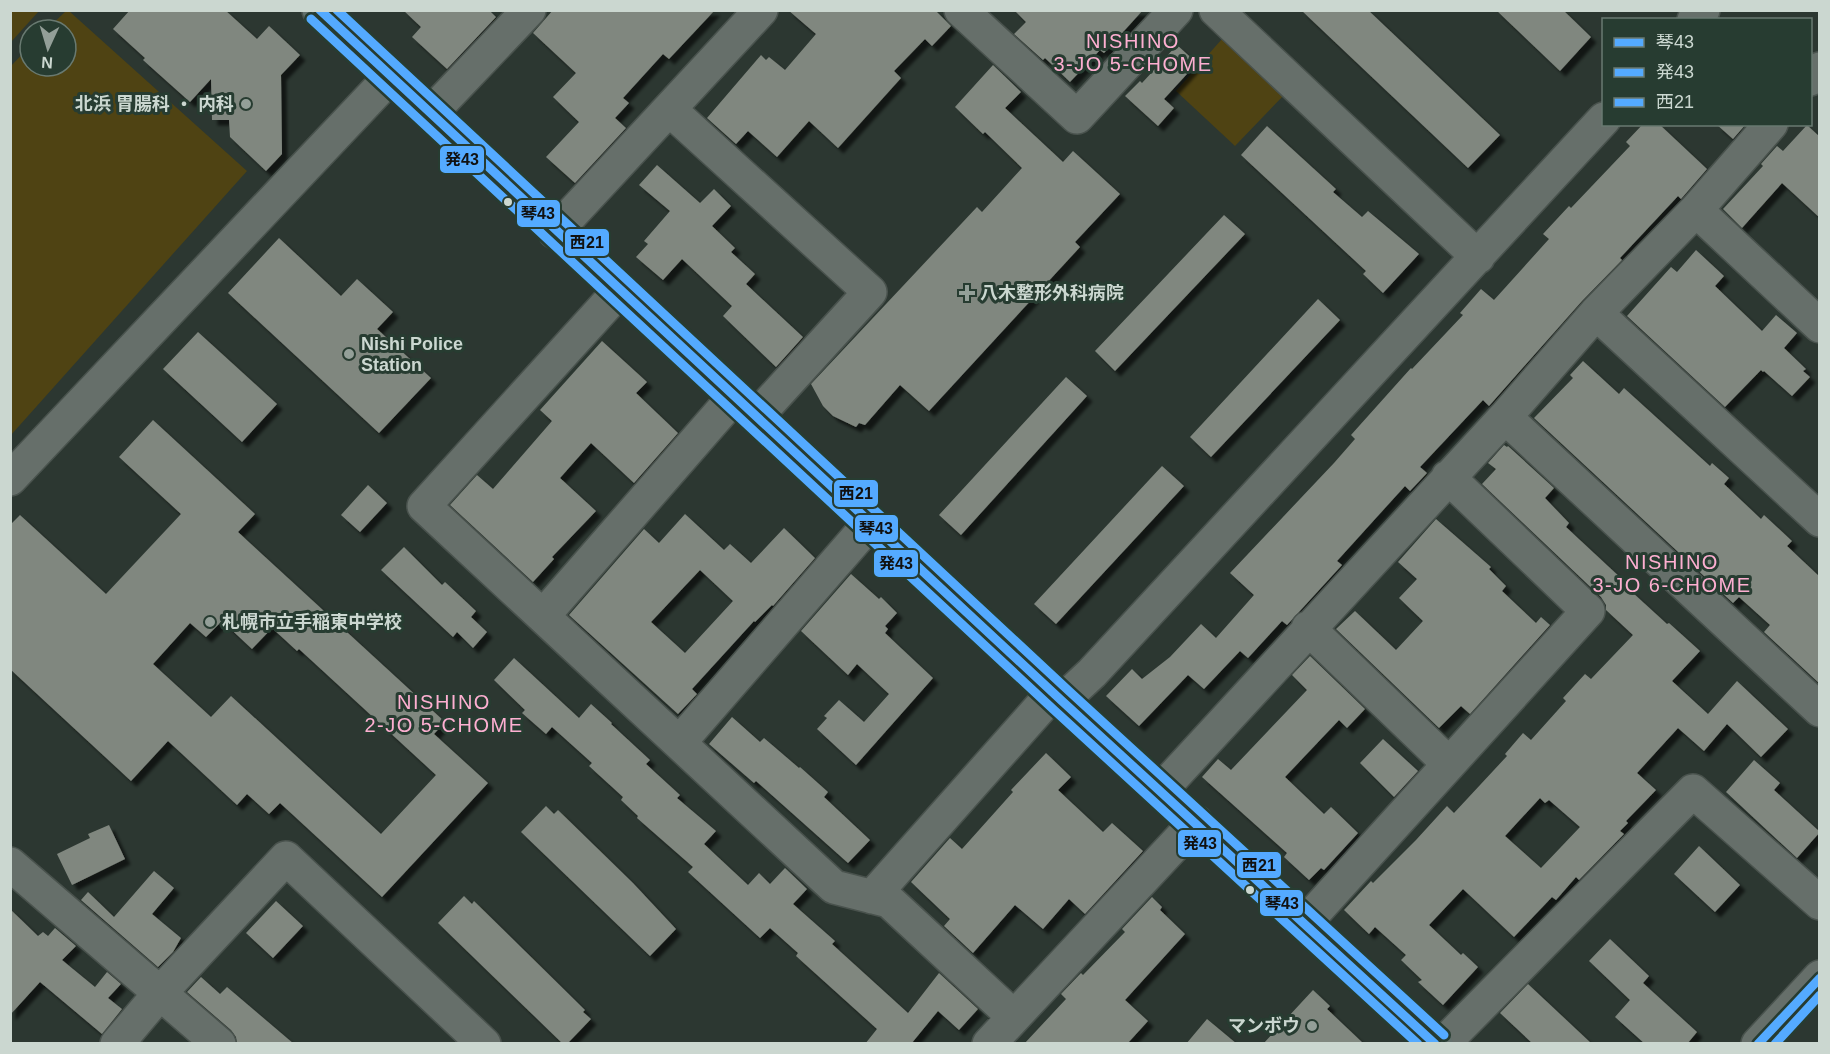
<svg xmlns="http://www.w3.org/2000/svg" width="1830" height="1054" viewBox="0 0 1830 1054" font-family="Arial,'Noto Sans JP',sans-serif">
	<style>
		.green { fill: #4f4313 }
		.building { fill: #80877f; fill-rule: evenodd; filter: url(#shadow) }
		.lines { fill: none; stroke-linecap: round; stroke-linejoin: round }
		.minor-casing { stroke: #49524d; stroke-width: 36 }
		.major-casing { stroke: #49524d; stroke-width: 36 }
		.minor { stroke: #666f6a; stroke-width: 33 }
		.major { stroke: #62706c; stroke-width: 33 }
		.bus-1-casing { stroke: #273c31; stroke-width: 14 }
		.bus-2-casing { stroke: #273c31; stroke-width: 14 }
		.bus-3-casing { stroke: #273c31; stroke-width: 14 }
		.bus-1 { stroke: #54aaff; stroke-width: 9 }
		.bus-2 { stroke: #54aaff; stroke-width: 9 }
		.bus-3 { stroke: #54aaff; stroke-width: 9 }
		.poi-dot { fill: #939f98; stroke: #273c31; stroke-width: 2 }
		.bus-dot { fill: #cbd7d0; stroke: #273c31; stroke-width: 2 }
		.labels { text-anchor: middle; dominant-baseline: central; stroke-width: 6; stroke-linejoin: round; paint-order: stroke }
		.poi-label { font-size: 18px; font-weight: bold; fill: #cbd7d0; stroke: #273c31; text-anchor: start }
		.neighbourhood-label { font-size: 20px; letter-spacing: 1.5px; fill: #fdafd1; stroke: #273c31 }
		.line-badge { stroke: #273c31; stroke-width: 2 }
		.pale-badge-label { font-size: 16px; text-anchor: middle; font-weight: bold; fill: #111 }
	</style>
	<defs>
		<filter id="shadow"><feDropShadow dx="5.5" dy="5.5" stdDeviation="1.5" flood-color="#0009"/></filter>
	</defs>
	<rect width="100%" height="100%" fill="#2c3731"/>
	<!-- green -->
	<path class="green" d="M11 10 39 11 11 42 10 11Z
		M66 11H69L247 171 11 435V66L30 46V66H66V30H46Z
		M1222 39 1284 95 1235 146 1176 91Z"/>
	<!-- building -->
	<path class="building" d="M130 10H225L257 39 269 26 300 55 281 75 282 154 266 171 230 137 229 120H212L211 79 190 102 143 60 145 58 113 29Z
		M403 10H489L496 17 447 69 412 37 421 27Z
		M553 10H715L669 59 663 54 623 98 629 103 615 118 626 128 575 183 546 157 579 122 553 97 576 73 533 33Z
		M788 10H935L951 26 932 46 925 39 894 71 901 78 838 148 809 121 777 157 748 131 736 144 707 118 761 55 766 60 769 57 785 70 816 34Z
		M1014 10H1143L1104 53 1100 50 1070 82 1045 58 1043 60 1014 34 1026 22Z
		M1301 10H1368L1500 135 1468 168Z
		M1496 10H1563L1591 37 1560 71Z
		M1177 45 1197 63 1164 99 1174 108 1158 126 1125 96 1140 81 1142 83Z
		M993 65 1021 92 1005 108 1063 162 1073 151 1120 194 1075 242 1080 247 929 411 900 385 865 425 859 423 856 427 833 416 823 406 811 384 977 207 982 212 1022 168 985 132 983 134 955 107Z
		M1643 124H1659L1707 169 1681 199 1678 196 1620 258 1622 260 1582 301 1489 406 1483 400 1420 467 1427 473 1410 491 1405 486 1385 508 1337 561 1342 565 1287 625 1282 621 1248 658 1240 651 1204 689 1188 675 1139 726 1106 696 1132 669 1142 679 1170 657 1201 624 1216 638 1254 595 1230 573 1334 463 1355 439 1351 435 1411 368 1412 369 1463 315 1460 313 1481 289 1494 300 1549 239 1543 234 1569 206 1571 208 1630 146 1626 142Z
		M1716 124H1746L1733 139Z
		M1807 125 1820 137V218L1782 183 1742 228 1723 209 1763 166 1761 164 1777 146 1783 151Z
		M1267 126 1336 189 1333 192 1362 217 1368 211 1419 254 1383 293 1363 274 1366 271 1241 155Z
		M657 165 700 203 714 189 731 206 712 226 735 248 731 252 755 274 746 284 803 337 776 367 723 316 732 306 682 259 663 280 636 257 648 244 644 241 670 211 639 185Z
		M1224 215 1245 234 1115 371 1095 351Z
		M279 238 341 296 357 279 393 312 377 329 431 378 379 433 228 293Z
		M1696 250 1724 276 1715 286 1762 331 1776 315 1797 333 1784 348 1806 369 1803 371 1810 377 1792 396 1764 371 1763 372 1761 370 1725 407 1627 316 1671 267 1677 272Z
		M1318 299 1340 320 1211 457 1190 437Z
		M198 332 277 404 242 442 163 369Z
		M602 341 647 382 636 393 678 433 634 483 591 443 560 478 596 511 552 557 554 559 533 582 450 505 477 475 493 489 552 421 540 410Z
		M1583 361 1619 394 1624 388 1710 466 1712 463 1729 478 1724 484 1761 519 1764 515 1792 541 1787 546 1820 577V684L1764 632 1770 625 1739 597 1733 603 1534 418 1573 378 1570 375Z
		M1066 377 1087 396 961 535 939 515Z
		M153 420 255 514 238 532 445 722 434 734 488 783 382 897 280 803 269 814 247 794 237 805 168 741 131 781 10 669V525L20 515 106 594 181 514 119 457ZM222 621 252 649 272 628 297 651 299 649 436 775 381 834 231 696 211 717 153 664 190 623 206 637Z
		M1504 445 1507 447 1508 446 1554 488 1545 498 1569 523 1566 527 1623 580 1621 582 1667 624 1669 623 1700 651 1672 681 1708 714 1737 681 1788 729 1761 757 1727 724 1704 751 1678 728 1637 773 1656 790 1626 821 1628 823 1620 831 1624 834 1579 880 1576 877 1556 900 1552 897 1514 937 1463 889 1429 925 1461 955 1463 953 1478 967 1443 1005 1418 982 1422 980 1401 960 1406 955 1375 927 1369 934 1344 910 1371 881 1373 883 1416 840 1447 806 1454 813 1507 756 1505 754 1523 733 1531 740 1566 701 1563 698 1585 674 1591 679 1633 635 1606 610V605L1601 597 1482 484 1496 469 1488 463ZM1540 798 1545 803 1549 800 1580 827 1541 868 1505 836Z
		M1162 466 1184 486 1056 624 1034 604Z
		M368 485 387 503 360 532 341 515Z
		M685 514 724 550 730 544 751 563 784 528 815 558 773 606 772 605 755 622 754 621 692 689 697 694 678 714 569 615 644 529 659 543ZM700 570 733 601 685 653 651 622Z
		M1436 519 1491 567 1489 569 1506 586 1502 591 1536 623 1541 617 1550 625 1470 714 1461 706 1439 728 1336 629 1355 611 1396 650 1423 621 1399 598 1417 579 1398 562Z
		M404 547 442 585 445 582 476 611 471 617 487 632 473 648 457 632 453 637 381 570Z
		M851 574 879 599 881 597 897 613 885 626 888 629 885 633 933 678 856 765 817 729 827 718 824 716 839 700 864 722 889 694 857 664 848 675 801 631Z
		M1310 656 1365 709 1347 728 1339 720 1285 777 1324 814 1331 807 1358 833 1324 870 1321 868 1309 880 1284 857 1287 853 1202 777 1218 759 1231 770 1307 690 1292 675Z
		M514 658 579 718 591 704 612 723 611 724 650 760 646 764 680 795 677 798 716 831 704 844 748 885 759 873 770 884 785 868 807 889 793 904 835 941 832 944 908 1013 939 973 978 1009 959 1030 938 1011 911 1044H865L877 1029 796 956 798 953 770 928 760 938 688 872 693 867 637 818 638 816 621 800 623 797 589 766 592 763 552 727 546 734 522 713 525 710 494 680Z
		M732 717 760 742 764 738 799 768 800 767 828 792 824 797 870 840 848 863 756 781 754 783 709 744Z
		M1383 739 1418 771 1394 797 1360 763Z
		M1046 753 1071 777 1058 790 1103 832 1112 823 1143 851 1085 914 1069 899 1043 929 1015 905 973 953 944 926 950 919 911 882 950 838 962 849 1013 792 1011 790Z
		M1754 760 1780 783 1774 790 1820 832 1797 858 1726 792Z
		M546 806 554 814 558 810 633 883 676 929 650 956 521 832Z
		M109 825 125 859 72 885 57 854 90 838 88 834Z
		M1699 846 1740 885 1715 912 1674 874Z
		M154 871 174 888 152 914 181 938 173 952 158 967 81 900 88 892 114 917Z
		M464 896 472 904 474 901 585 1010 583 1012 591 1019 567 1044H563L438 923Z
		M1152 897 1162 907 1160 910 1185 934 1125 1000 1148 1021 1127 1044H1024L1066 999 1061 994 1081 973 1083 975 1125 932 1122 929Z
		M276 901 303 926 273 958 246 933Z
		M10 909 38 936 43 932 48 936 55 928 76 946 62 960 95 987 107 972 121 984 108 998 122 1009 102 1034 40 982 10 1015Z
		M1610 939 1649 976 1643 983 1697 1032 1687 1044H1645L1615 1017 1630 1000 1589 961Z
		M201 977 220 994 227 987 294 1044H237L236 1037 231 1030 187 992Z
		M1528 984 1592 1044H1533L1500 1013Z
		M1313 990 1330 1006 1327 1009 1364 1044H1263Z
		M1207 1019 1237 1044H1186Z"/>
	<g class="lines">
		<!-- minor casing -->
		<g class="minor-casing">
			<path id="minor" d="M961 10 1077 117 1176 10
				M1216 10 1478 257
				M1694 20 1703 10
				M1810 79 1820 69
				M669 109 870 292 756 417
				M431 113 529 10
				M1696 210 1820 326
				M555 232 761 10
				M619 291 424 506 834 887 889 901 1014 1017
				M1596 313 1820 520
				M1505 417 1820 710
				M10 479 391 76
				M543 616 734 397
				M1308 628 1449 764
				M1062 701 1092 673 1604 119
				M679 743 870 523
				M1161 790 1505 417 1596 313 1696 210 1771 124
				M10 864 219 1044
				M872 897 1054 692
				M1305 923 1588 611 1448 477
				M117 1044 160 993 286 858 484 1044
				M989 1044 1196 822
				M1443 1044 1693 791 1820 903
				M1758 1044 1820 977"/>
		</g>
		<!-- major casing -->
		<g class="major-casing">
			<path id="major" d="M319 10 1062 701 1436 1044"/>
		</g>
		<!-- minor -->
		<use href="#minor" class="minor"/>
		<!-- major -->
		<use href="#major" class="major"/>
		<!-- bus-1 casing -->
		<g class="bus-1-casing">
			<path id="bus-1" d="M320 10 1062 701 1435 1044
				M1758 1044 1820 978"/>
		</g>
		<!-- bus-2 casing -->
		<g class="bus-2-casing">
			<path id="bus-2" d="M311 19 1054 710 1418 1044
				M1775 1044 1820 995"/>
		</g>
		<!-- bus-3 casing -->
		<g class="bus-3-casing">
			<path id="bus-3" d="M337 10 1070 692 1444 1035"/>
		</g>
		<!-- bus-1 -->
		<use href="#bus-1" class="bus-1"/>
		<!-- bus-2 -->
		<use href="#bus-2" class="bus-2"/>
		<!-- bus-3 -->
		<use href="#bus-3" class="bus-3"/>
	</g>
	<!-- markers -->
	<g class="poi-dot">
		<circle cx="246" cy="104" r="6"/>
		<path d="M964 284h6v6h6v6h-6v6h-6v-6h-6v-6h6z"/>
		<circle cx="349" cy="354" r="6"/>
		<circle cx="210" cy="622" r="6"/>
		<circle cx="1312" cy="1026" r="6"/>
	</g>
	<g class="bus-dot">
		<circle cx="508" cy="202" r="5"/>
		<circle cx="1250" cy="890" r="5"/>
	</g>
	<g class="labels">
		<!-- poi labels -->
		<g class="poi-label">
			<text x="234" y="104" text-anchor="end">北浜 胃腸科 ・ 内科</text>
			<text x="980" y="293">八木整形外科病院</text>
			<text x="361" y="344">Nishi Police<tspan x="361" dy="21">Station</tspan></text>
			<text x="222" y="622">札幌市立手稲東中学校</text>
			<text x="1300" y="1026" text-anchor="end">マンボウ</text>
		</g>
		<!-- neighbourhood labels -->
		<g class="neighbourhood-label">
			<text x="1133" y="41">NISHINO<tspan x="1133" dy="23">3-JO 5-CHOME</tspan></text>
			<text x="1672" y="562">NISHINO<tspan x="1672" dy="23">3-JO 6-CHOME</tspan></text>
			<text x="444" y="702">NISHINO<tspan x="444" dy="23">2-JO 5-CHOME</tspan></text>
		</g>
	</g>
	<g class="line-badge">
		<rect x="439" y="145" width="46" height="29" rx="6" fill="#54aaff"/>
		<rect x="516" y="199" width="45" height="29" rx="6" fill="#54aaff"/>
		<rect x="564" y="228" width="46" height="29" rx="6" fill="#54aaff"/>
		<rect x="833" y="479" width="46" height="29" rx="6" fill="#54aaff"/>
		<rect x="854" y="514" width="45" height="29" rx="6" fill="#54aaff"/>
		<rect x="873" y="549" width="46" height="29" rx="6" fill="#54aaff"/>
		<rect x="1177" y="829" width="45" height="29" rx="6" fill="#54aaff"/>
		<rect x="1236" y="851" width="46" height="28" rx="6" fill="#54aaff"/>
		<rect x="1259" y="889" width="45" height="28" rx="6" fill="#54aaff"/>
	</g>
	<g class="pale-badge-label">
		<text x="462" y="165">発43</text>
		<text x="538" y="219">琴43</text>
		<text x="587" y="248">西21</text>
		<text x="856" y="499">西21</text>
		<text x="876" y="534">琴43</text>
		<text x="896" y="569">発43</text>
		<text x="1200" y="849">発43</text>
		<text x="1259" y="871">西21</text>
		<text x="1282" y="909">琴43</text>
	</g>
	<!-- border -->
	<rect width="1830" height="1054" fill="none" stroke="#cbd7d0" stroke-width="24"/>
	<!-- legend -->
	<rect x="1602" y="18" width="210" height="108" fill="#273c31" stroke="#697a71" stroke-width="1.5"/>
	<rect x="1614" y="38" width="30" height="9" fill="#54aaff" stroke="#697a71" stroke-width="1.5"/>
	<text x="1656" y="48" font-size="18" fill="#cbd7d0">琴43</text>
	<rect x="1614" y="68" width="30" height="9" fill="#54aaff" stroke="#697a71" stroke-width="1.5"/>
	<text x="1656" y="78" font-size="18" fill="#cbd7d0">発43</text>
	<rect x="1614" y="98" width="30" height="9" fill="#54aaff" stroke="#697a71" stroke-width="1.5"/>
	<text x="1656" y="108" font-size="18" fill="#cbd7d0">西21</text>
	<!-- north arrow -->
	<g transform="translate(48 48) rotate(184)"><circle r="28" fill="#273c31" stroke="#697a71" stroke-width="1.5"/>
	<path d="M0-4.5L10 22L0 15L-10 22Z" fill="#939f98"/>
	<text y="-9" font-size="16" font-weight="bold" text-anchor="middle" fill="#cbd7d0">N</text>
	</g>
</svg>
